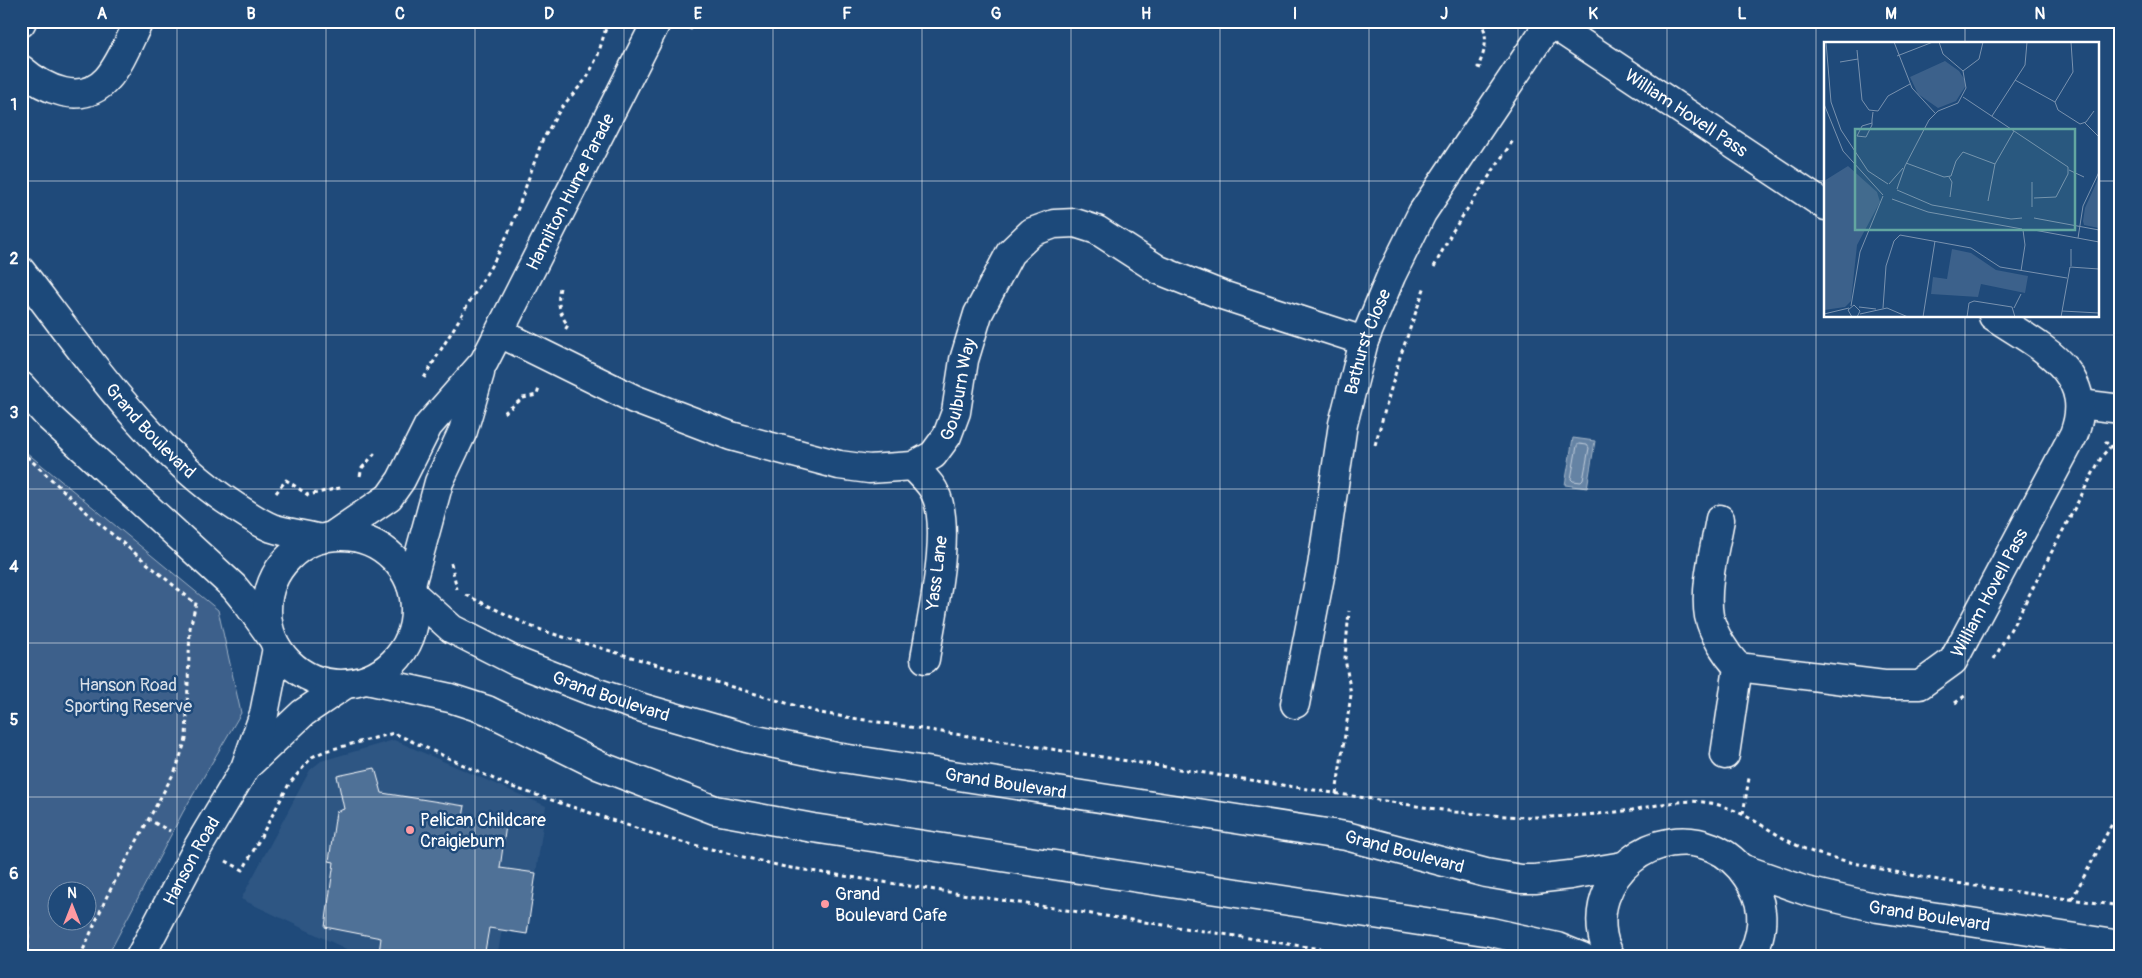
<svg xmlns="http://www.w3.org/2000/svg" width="2142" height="978" viewBox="0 0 2142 978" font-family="Pangolin,sans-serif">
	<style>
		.built { fill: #2e5683 }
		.green { fill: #3c618b; stroke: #9eb0c5; fill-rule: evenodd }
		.water { fill: #6583a4; stroke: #a3b5c8 }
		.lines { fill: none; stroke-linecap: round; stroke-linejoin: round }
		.shore { stroke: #c1cddb; stroke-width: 1 }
		.building { fill: #507197; stroke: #fff }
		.minor-casing { stroke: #fff; stroke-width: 31 }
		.path { stroke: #fff; stroke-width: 3; stroke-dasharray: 4 4; stroke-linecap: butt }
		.minor { stroke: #1f4a7a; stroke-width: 28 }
		.grid { fill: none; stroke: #fff; stroke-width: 1; stroke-opacity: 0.55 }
		.poi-dot { fill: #ff9aa2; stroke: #1f4a7a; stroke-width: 2 }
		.labels { text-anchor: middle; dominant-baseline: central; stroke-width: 5; stroke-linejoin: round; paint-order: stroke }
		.street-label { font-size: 18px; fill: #fff; stroke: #1f4a7a }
		.park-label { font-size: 18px; fill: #d8dfe8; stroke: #1f4a7a }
		.poi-label { font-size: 18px; fill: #fff; stroke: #1f4a7a; text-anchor: start }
		.inset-road { fill: none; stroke: #7992af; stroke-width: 1 }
		.view { fill: #63a6a1; fill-opacity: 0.15; stroke: #63a6a1; stroke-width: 2.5 }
		.inset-edge { fill: none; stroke: #fff; stroke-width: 2.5 }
		.neatline { fill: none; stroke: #fff; stroke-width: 2 }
		.grid-label { font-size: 16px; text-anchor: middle; font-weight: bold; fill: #fff }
	</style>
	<rect width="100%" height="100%" fill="#1f4a7a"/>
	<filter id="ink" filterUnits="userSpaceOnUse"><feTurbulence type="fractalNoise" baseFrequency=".02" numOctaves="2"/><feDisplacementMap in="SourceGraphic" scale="10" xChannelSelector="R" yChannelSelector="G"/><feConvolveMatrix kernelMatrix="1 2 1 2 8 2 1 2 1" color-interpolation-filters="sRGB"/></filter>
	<g filter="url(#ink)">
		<!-- built -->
		<path class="built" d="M394 740 546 806 527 934 502 930 497 957H363L241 899 310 770 321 761Z"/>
		<!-- green -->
		<path class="green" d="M21 448 218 610 241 713 183 812 107 957H21ZM58 890H88V920H58Z"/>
		<!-- water -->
		<path class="water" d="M1573 438 1595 441 1587 488 1565 485Z"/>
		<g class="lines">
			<!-- shore -->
			<path class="shore" d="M1579 444 1587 445 1589 448 1583 480 1581 482 1573 481 1571 479 1577 446Z"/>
		</g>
		<!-- building -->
		<path class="building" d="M375 768 382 793 465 806 463 817 506 825 500 868 536 873 527 934 489 928 484 957H406L379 953 381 938 325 927 334 862 329 861 336 812 344 809 337 776Z"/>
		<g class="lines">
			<!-- minor casing -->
			<g class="minor-casing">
				<g id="minor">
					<path id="s1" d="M1548 21 1826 206"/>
					<path d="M21 23 22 21"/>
					<path d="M21 69C44 89 82 107 107 79 120 65 130 39 139 21"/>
					<path id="s2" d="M21 271C83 351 150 452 236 507 247 514 259 523 272 528 288 533 305 535 321 539"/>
					<path id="s3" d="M500 333 634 399 731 436 839 465 869 469 913 466 933 455 947 436 956 412 964 360 978 314 1010 253 1032 232 1054 224 1075 223 1097 230 1159 270 1222 295 1364 341"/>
					<path d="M21 386 49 417 234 587 247 603 270 635"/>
					<path d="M2080 404 2121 409"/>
					<path d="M913 466C920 474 931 483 935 493 953 529 931 618 925 659"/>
					<path d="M1720 519C1715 548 1704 587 1709 616 1713 634 1726 654 1738 667L1725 755"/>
					<path id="s4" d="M332 536 389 497 401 480 428 426 484 362 657 21"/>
					<circle cx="341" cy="610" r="74"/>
					<path d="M411 585 439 482 463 431 480 373"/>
					<path id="s5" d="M414 595 452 629 517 662 589 690 646 709 747 738 836 757 1346 836 1486 873 1521 879H1535L1570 875 1623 866"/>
					<path id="s6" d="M1738 667 1884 685H1920L1953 661 2074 434C2098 371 2036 345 1993 316"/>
					<path d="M367 680 450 698 487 710 600 766 715 810 813 828 1491 932 1557 947 1582 957"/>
					<path id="s7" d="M1295 704 1322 566 1343 424 1364 341 1391 276 1422 213 1550 22"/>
					<path d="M250 763 303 713 346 684"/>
					<path id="s8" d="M1741 868 1806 891 1878 908 2121 945"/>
					<path id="s9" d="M140 957 198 847 245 768 264 714 277 648"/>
					<path d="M1611 957C1600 940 1599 916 1605 898 1627 835 1710 820 1747 877 1754 887 1760 900 1761 912 1763 928 1758 943 1752 957"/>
				</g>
			</g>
			<!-- path -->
			<path class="path" d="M690 30 694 21
				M1481 68 1478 67C1485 51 1489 38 1481 21
				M1434 267 1452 232 1514 139
				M560 288C557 300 559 315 568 325L565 330
				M424 378 497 256 512 225 542 141 561 108 587 78 598 55 608 21
				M504 413 523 398 537 395 539 388
				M2105 441 2110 447 2121 443
				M1375 445 1400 357 1425 286
				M21 451 95 520 196 604
				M360 476 362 468 377 451
				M276 493 286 480 308 495 344 487
				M451 563 457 589
				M466 595 530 626 550 633 820 713 1455 812C1493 815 1530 819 1568 816 1589 815 1611 813 1632 810 1659 805 1683 798 1710 803 1750 810 1780 843 1819 854 1917 881 2020 892 2121 906
				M1994 659 2017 618 2102 456 2110 447
				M1955 703 1966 695
				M1336 794 1351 695 1345 658 1349 611
				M1743 814 1749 778
				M147 819 170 831
				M226 861 243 870 289 784 312 757 325 751 394 733 509 786 669 839 785 867 1373 957
				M21 895 28 926V957
				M2072 899 2121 807
				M80 957 107 896 176 769 186 739 190 628 197 599"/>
			<!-- minor -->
			<use href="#minor" class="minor"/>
		</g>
	</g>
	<!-- grid -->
	<path class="grid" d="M177 21V957M326 21V957M475 21V957M624 21V957M773 21V957M922 21V957M1071 21V957M1220 21V957M1369 21V957M1518 21V957M1667 21V957M1816 21V957M1965 21V44M21 181H1826M2098 181H2121M1965 316V957M21 335H2121M21 489H2121M21 643H2121M21 797H2121"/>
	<!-- markers -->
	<g class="poi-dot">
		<circle cx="410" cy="830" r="5"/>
		<circle cx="825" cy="904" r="5"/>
	</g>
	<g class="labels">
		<!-- street labels -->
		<g class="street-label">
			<text stroke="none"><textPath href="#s1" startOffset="166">William Hovell Pass</textPath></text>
			<text stroke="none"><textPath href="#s4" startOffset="426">Hamilton Hume Parade</textPath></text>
			<text stroke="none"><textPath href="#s7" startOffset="370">Bathurst Close</textPath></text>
			<text stroke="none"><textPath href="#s3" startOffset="534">Goulburn Way</textPath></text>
			<text stroke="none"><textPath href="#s2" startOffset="206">Grand Boulevard</textPath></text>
			<text transform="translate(937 573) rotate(-83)">Yass Lane</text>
			<text stroke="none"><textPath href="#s6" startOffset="301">William Hovell Pass</textPath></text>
			<text stroke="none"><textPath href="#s5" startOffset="224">Grand Boulevard</textPath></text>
			<text stroke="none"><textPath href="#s5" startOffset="629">Grand Boulevard</textPath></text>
			<text stroke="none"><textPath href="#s5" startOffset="1034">Grand Boulevard</textPath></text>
			<text stroke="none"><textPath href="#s9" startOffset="109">Hanson Road</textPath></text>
			<text stroke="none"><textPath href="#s8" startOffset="195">Grand Boulevard</textPath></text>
		</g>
		<!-- park labels -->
		<g class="park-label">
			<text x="128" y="685">Hanson Road<tspan x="128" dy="21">Sporting Reserve</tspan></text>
		</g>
		<!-- poi labels -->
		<g class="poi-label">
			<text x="420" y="820">Pelican Childcare<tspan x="420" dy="21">Craigieburn</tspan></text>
			<text x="835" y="894">Grand<tspan x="835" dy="21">Boulevard Cafe</tspan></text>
		</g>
	</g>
	<!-- overview -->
	<g transform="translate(1824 42)">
		<rect width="275" height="275" fill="#1f4a7a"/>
		<path d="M121 19 135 29 141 38V45L132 59 114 66 94 52 86 35ZM24 124 53 150 56 160 33 203 27 259 21 265 0 268V139ZM275 135V186L260 183 259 179 261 166ZM128 207 147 211 172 228 204 234 201 251 157 242 154 255 107 252 109 235 123 237Z" fill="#3c618b"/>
		<path class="inset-road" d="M2 0 7 60 17 88 44 129 64 142M70 0 88 46 111 71M33 8 38 58 45 68 54 69 64 54 86 42M73 14 109 0M16 20 34 17M139 29 155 17 159 0M191 38 231 60 249 30 247 0M139 55 244 125V132L232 155 210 156M231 60 234 68 256 82 262 80 270 69M0 62 19 109 59 153M168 74 201 23 203 0M48 81 38 84 33 94 42 95 48 83V78L49 70M261 81 275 95M82 121 120 135 127 134 132 119 139 110 171 122M245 128 260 135M125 135 128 140 126 155M208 140V165M65 142 79 126M73 147 81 124 105 78 114 69 134 61 142 46 139 29 119 12 115 0M73 148 108 163 187 177 198 176M68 157 104 170 198 187M164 159 171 122 190 89M210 176 275 188M210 188 275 200M254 196 259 164 275 130M247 207V224M197 229 201 203 199 188M27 264 36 210 59 154M35 265 52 267M59 266 62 224 70 199 76 193 147 206 176 225 243 236M190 266 197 252M238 269 275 271M0 272 25 266M36 272 63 266 84 275M28 275 24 268 30 263 36 269 33 275M99 275 111 199M143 275 145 261 150 259 188 265 191 275M237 275 246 225 275 227"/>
		<path class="view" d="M31 87H251V188H31Z"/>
		<rect width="275" height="275" class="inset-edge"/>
	</g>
	<!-- margin -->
	<rect width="2142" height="978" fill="none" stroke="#1f4a7a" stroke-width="55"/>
	<!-- north arrow -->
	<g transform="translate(72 906)"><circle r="24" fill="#1f4a7a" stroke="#7992af"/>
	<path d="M0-4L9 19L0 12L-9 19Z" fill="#ff9aa2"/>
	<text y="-8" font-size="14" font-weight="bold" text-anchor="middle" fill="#ffffff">N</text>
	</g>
	<rect x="28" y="28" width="2086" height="922" class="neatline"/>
	<g class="grid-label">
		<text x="102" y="19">A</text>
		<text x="251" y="19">B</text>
		<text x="400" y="19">C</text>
		<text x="549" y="19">D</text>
		<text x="698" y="19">E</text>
		<text x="847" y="19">F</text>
		<text x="996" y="19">G</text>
		<text x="1146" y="19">H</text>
		<text x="1295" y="19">I</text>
		<text x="1444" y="19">J</text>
		<text x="1593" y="19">K</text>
		<text x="1742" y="19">L</text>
		<text x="1891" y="19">M</text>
		<text x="2040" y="19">N</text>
		<text x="14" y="110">1</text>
		<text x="14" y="264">2</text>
		<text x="14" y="418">3</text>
		<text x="14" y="572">4</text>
		<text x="14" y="725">5</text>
		<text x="14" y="879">6</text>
	</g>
</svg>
